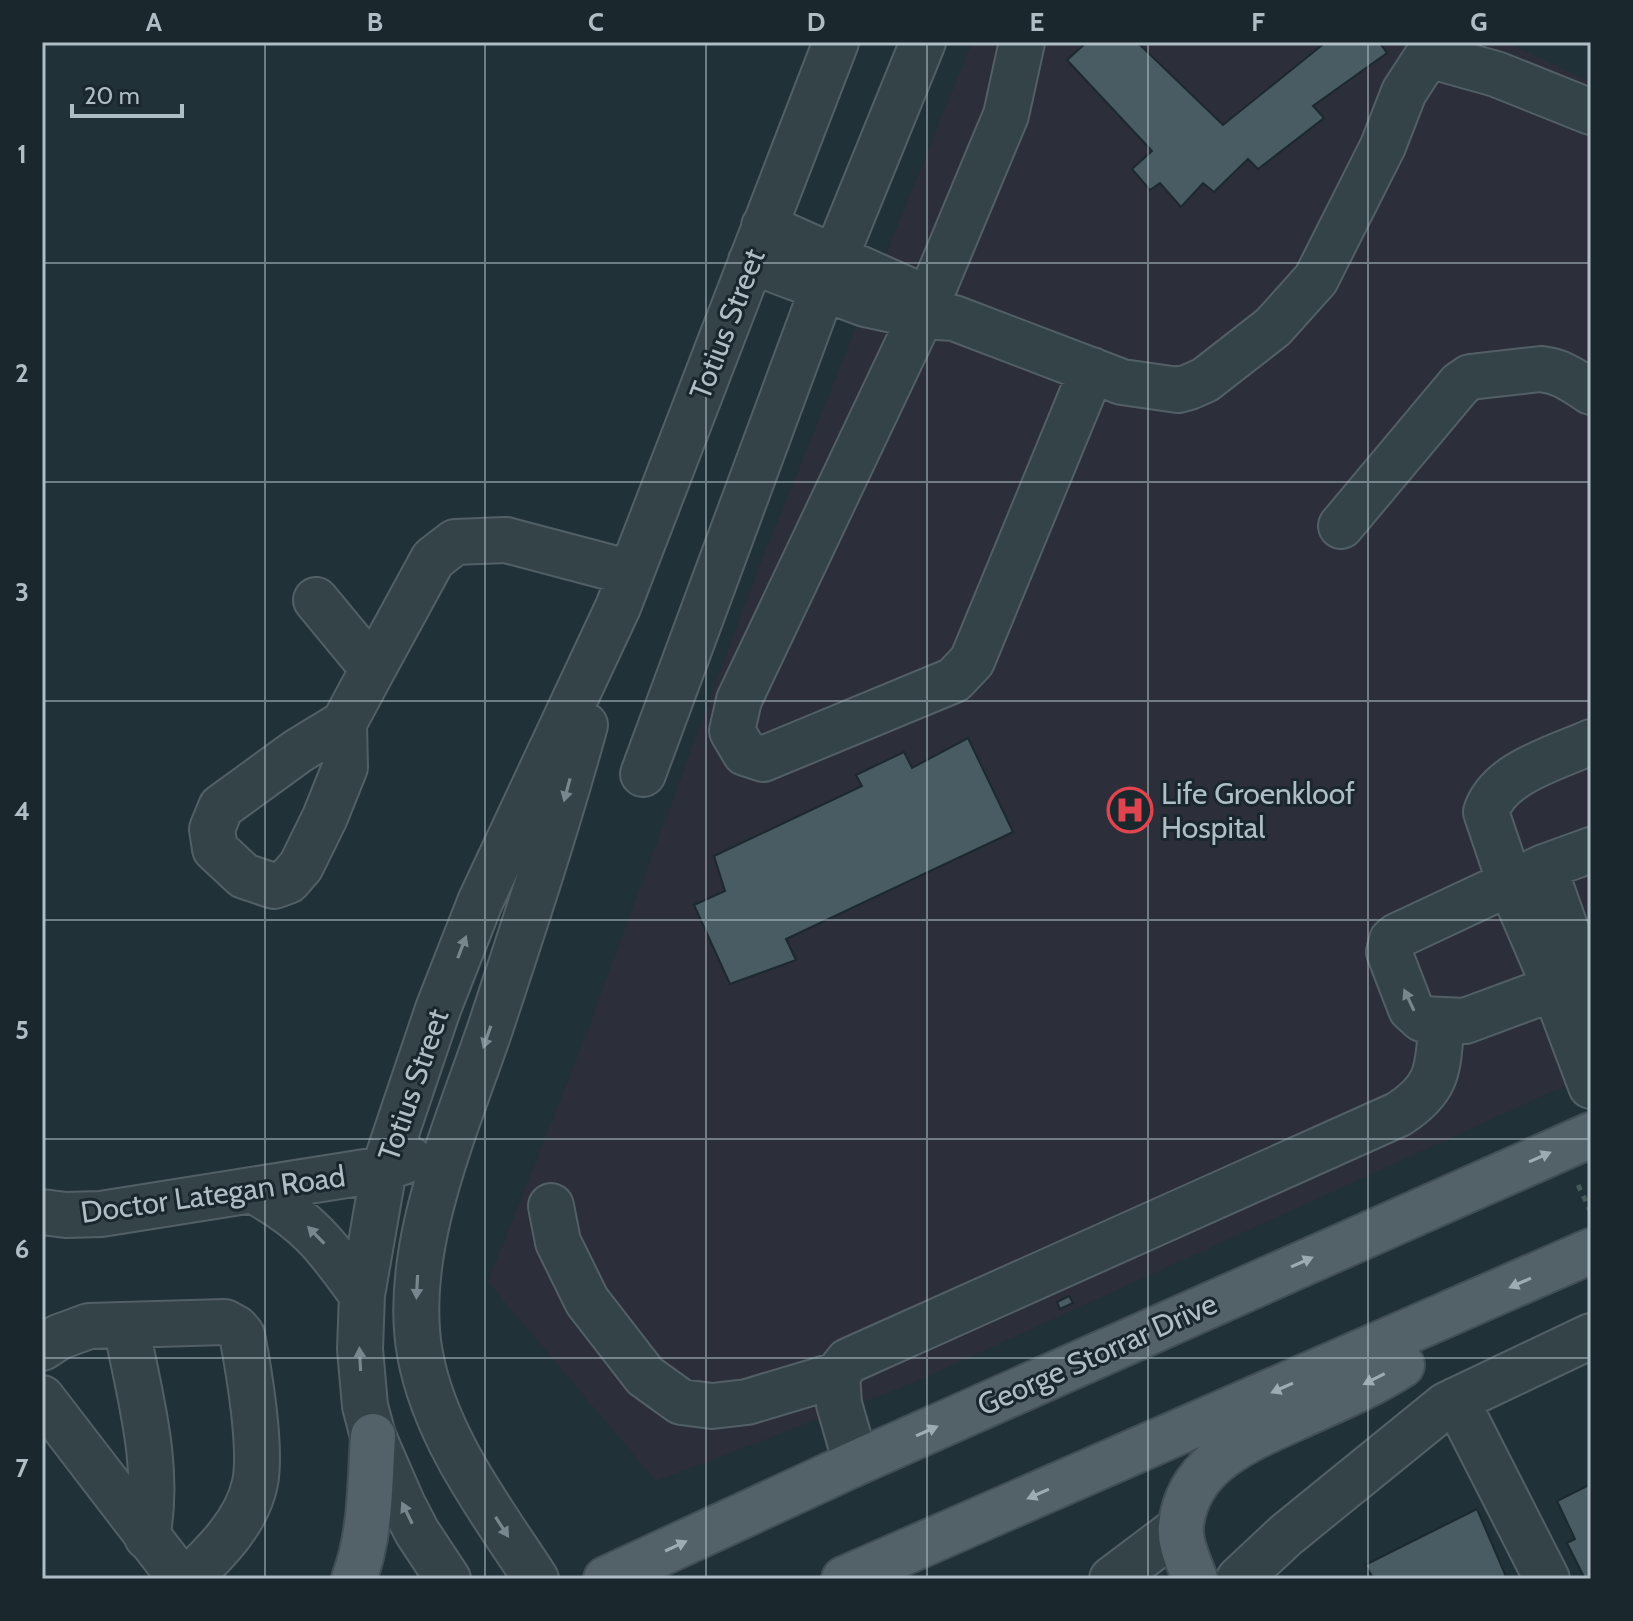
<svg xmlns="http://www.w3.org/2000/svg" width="1633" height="1621" viewBox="0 0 1633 1621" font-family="Cabin,sans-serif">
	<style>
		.medical { fill: #2c2e39 }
		.building { fill: #495c64; stroke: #1c292f; stroke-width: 2 }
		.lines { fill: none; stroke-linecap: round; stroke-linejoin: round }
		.minor-casing { stroke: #526066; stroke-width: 48 }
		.major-casing { stroke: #414e55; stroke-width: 48 }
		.path { stroke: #445a56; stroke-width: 5; stroke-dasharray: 6 6; stroke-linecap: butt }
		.minor { stroke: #344348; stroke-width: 44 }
		.major { stroke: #526268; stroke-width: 44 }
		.oneway { fill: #78878d }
		.oneway2 { fill: #9cacb2 }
		.grid { fill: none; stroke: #afbec5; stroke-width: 2; stroke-opacity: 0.55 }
		.labels { text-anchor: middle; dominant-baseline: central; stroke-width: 6; stroke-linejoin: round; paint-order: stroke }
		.street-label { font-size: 30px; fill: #afbec5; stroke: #1a272d }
		.poi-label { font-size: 30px; fill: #afbec5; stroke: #1a272d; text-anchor: start }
		.neatline { fill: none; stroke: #afbec5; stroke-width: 3 }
		.grid-label { font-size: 26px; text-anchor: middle; font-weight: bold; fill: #afbec5 }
	</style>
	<rect width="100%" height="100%" fill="#213138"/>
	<!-- medical -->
	<path class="medical" d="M972 42H1506L1591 82V1074L913 1383 656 1481 488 1282 581 1048 757 572Z"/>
	<!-- building -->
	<path class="building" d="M1087 42H1137L1223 125 1326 42H1379L1387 53 1313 106 1324 118 1258 169 1248 159 1214 192 1203 183 1181 207 1160 183 1150 190 1132 169 1152 151 1067 60Z
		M968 738 1013 832 786 939 796 960 730 984 694 905 725 891 714 856 862 786 856 775 904 752 912 768Z
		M1069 1296 1073 1303 1060 1309 1057 1302Z
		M1591 1484V1579H1585L1567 1543 1575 1539 1557 1501Z
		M1477 1509 1507 1579H1374L1365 1565Z"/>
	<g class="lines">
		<!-- minor casing -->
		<g class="minor-casing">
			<path id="minor" d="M1022 42 1006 115 930 297 739 700 732 731 745 753 763 759 954 680 972 661 1092 370
				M764 226 933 301
				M751 261 865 304 921 316 954 318 1122 382 1178 390 1189 387 1205 380 1273 327 1316 279 1383 146 1404 92 1428 55 1496 74 1591 112
				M1341 526 1460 384 1470 377 1541 369C1561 371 1574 381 1591 392
				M316 600 373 669 433 559 455 542 506 540 631 573
				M344 723 298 751 221 807 212 829 215 849 244 876 274 886 288 881 301 866 325 817 345 767 344 723 373 669
				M1591 742C1556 758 1499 772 1486 812L1510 883 1547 969 1591 1086
				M643 774 823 288 923 42
				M1544 867 1588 993
				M1554 988 1465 1021 1422 1019 1411 1009 1389 952 1392 940 1397 936 1544 867 1591 850
				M254 1191C309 1221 326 1245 362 1295
				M551 1206 558 1242 587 1301 645 1376 681 1402 712 1406 747 1402 837 1375
				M42 1212 66 1215 101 1214 384 1169 410 1159
				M126 1325C139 1394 161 1467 147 1537
				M42 1348 59 1337 89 1326 225 1322 236 1328 242 1335C249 1371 262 1449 255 1483 247 1522 215 1553 188 1579
				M42 1398 181 1579
				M1456 1400 1547 1579
				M856 1463 839 1404 837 1375 848 1361 1399 1114C1442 1086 1437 1066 1442 1020
				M448 1579 417 1532 403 1505 373 1436 365 1406 360 1349 362 1295 384 1169 438 1009 480 902 618 607 836 42
				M536 1579C491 1510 435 1437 420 1354 401 1249 458 1124 491 1026 524 926 557 827 585 725
				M1112 1579 1181 1527
				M1239 1579 1286 1535 1446 1405 1591 1336"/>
		</g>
		<!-- major casing -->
		<g class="major-casing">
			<path id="major" d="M354 1579C371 1534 370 1484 373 1436
				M606 1579 856 1463 1591 1135
				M844 1579 1591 1251
				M1195 1579C1189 1562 1179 1544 1181 1526 1187 1465 1243 1442 1291 1420 1328 1403 1368 1387 1402 1365"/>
		</g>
		<!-- path -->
		<path class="path" d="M1578 1185 1591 1212"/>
		<!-- minor -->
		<use href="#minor" class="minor"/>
		<!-- major -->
		<use href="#major" class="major"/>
	</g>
	<!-- one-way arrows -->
	<defs><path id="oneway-solid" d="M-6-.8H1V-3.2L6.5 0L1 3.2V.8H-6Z" transform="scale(2)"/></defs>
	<g class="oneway">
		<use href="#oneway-solid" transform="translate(567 790) rotate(105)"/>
		<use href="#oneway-solid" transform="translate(462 947) rotate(-69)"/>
		<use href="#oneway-solid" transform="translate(1409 1000) rotate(-115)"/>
		<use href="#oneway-solid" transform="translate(487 1037) rotate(109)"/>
		<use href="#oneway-solid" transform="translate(316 1235) rotate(-134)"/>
		<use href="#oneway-solid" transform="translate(417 1287) rotate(93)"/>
		<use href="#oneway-solid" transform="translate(360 1359) rotate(-93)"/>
		<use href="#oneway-solid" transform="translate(407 1513) rotate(-116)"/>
		<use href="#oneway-solid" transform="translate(502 1527) rotate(57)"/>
	</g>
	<g class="oneway2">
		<use href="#oneway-solid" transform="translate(1540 1157) rotate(-24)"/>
		<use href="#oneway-solid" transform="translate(1302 1262) rotate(-24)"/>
		<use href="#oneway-solid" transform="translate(1520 1283) rotate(156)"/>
		<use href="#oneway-solid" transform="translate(1374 1379) rotate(153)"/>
		<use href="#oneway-solid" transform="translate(1282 1388) rotate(156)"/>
		<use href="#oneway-solid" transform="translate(927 1431) rotate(-24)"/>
		<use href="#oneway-solid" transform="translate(1038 1494) rotate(156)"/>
		<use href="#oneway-solid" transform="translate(676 1546) rotate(-25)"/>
	</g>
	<!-- grid -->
	<path class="grid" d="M265 42V1579M485 42V1579M706 42V1579M927 42V1579M1148 42V1579M1368 42V1579M42 263H1591M42 482H1591M42 701H1591M42 920H1591M42 1139H1591M42 1358H1591"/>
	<!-- icons -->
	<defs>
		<g id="hospital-ring" transform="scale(2.3)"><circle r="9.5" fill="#1a272d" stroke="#e0444e" stroke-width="1.5"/><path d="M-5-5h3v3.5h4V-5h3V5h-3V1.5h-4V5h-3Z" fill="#e0444e"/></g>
	</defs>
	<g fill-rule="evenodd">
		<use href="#hospital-ring" x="1130" y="810"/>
	</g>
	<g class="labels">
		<!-- street labels -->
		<g class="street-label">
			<text transform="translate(727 324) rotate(-69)">Totius Street</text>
			<text transform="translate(413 1085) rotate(-71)">Totius Street</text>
			<text transform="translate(213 1194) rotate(-8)">Doctor Lategan Road</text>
			<text transform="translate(1097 1354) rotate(-24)">George Storrar Drive</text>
		</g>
		<!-- poi labels -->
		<g class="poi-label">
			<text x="1161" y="793">Life Groenkloof<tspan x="1161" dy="34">Hospital</tspan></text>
		</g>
	</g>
	<!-- border -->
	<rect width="1633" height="1621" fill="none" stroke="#1a272d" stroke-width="88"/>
	<!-- scale -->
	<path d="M72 104v12h110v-12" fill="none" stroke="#afbec5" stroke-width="4"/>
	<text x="84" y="104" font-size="24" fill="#afbec5" stroke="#1a272d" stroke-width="6" paint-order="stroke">20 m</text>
	<rect x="44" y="44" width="1545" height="1533" class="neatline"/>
	<g class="grid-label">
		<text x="154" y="31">A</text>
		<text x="375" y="31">B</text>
		<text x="596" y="31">C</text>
		<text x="816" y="31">D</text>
		<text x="1037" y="31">E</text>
		<text x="1258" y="31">F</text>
		<text x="1479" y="31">G</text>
		<text x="22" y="163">1</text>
		<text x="22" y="382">2</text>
		<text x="22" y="601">3</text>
		<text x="22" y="820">4</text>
		<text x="22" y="1039">5</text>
		<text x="22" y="1258">6</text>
		<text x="22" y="1477">7</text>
	</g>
</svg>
